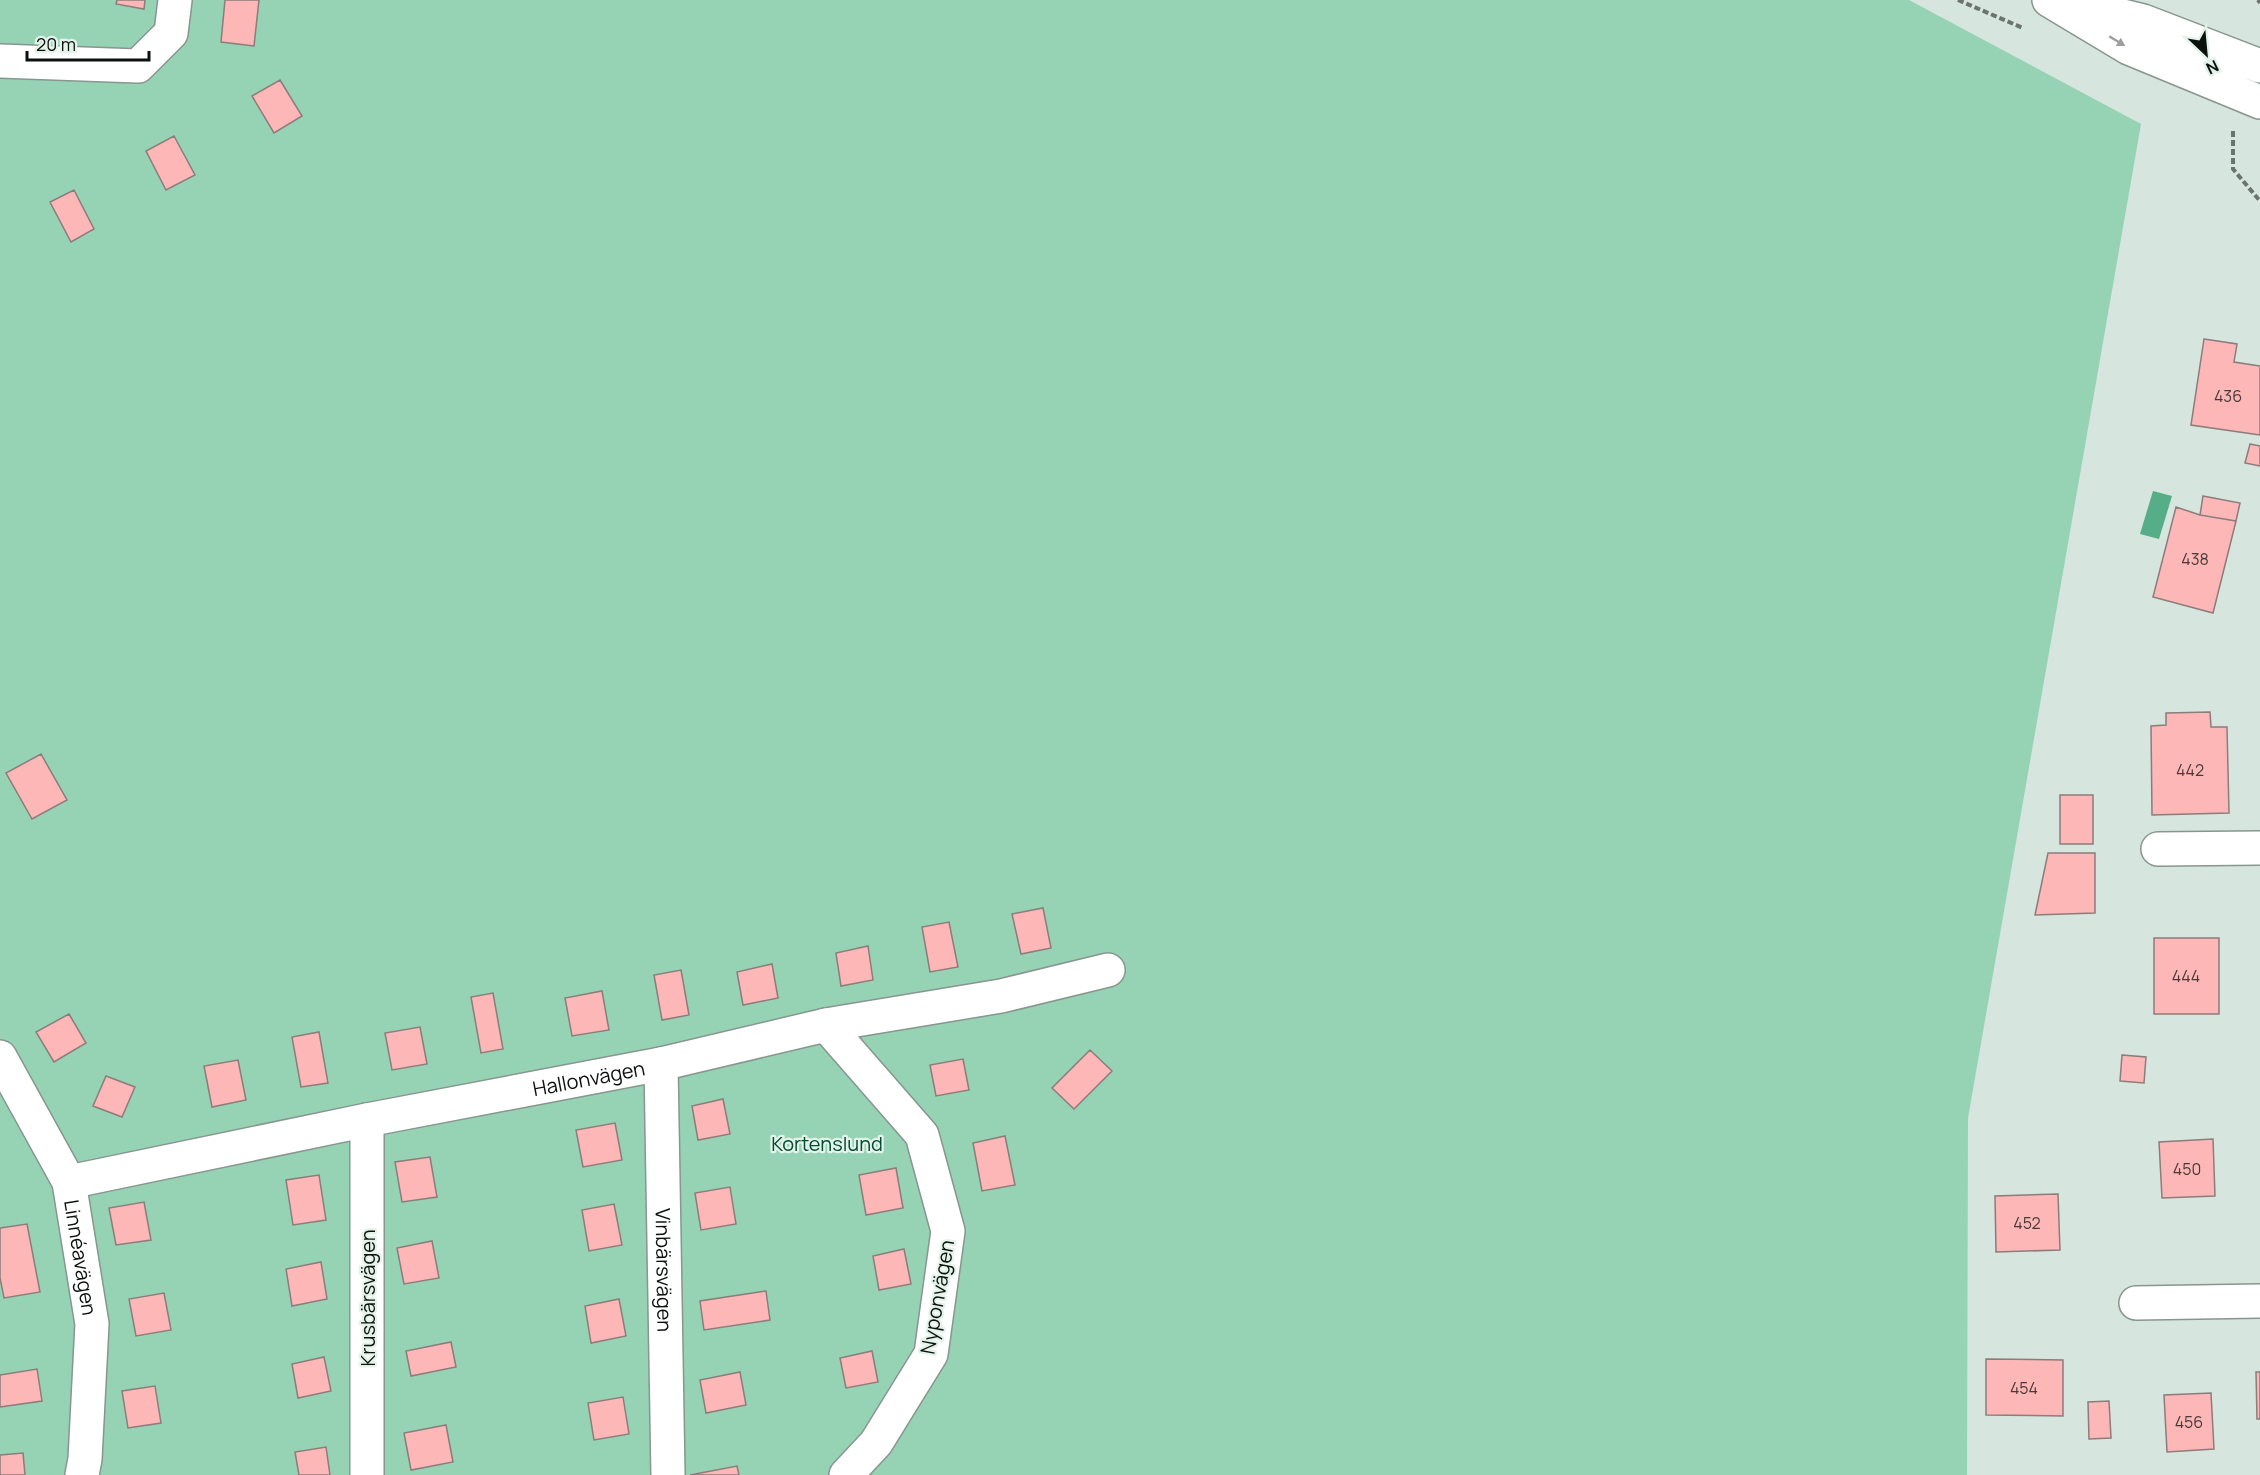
<svg xmlns="http://www.w3.org/2000/svg" width="2260" height="1475" viewBox="0 0 2260 1475" font-family="Manrope,sans-serif">
	<style>
		.green { fill: #96d3b5 }
		.water { fill: #56ae88 }
		.building { fill: #fdb7b6; stroke: #8c7c7c; stroke-width: 1.5 }
		.lines { fill: none; stroke-linecap: round; stroke-linejoin: round }
		.minor-casing { stroke: #87968e; stroke-width: 36 }
		.tertiary-casing { stroke: #87968e; stroke-width: 36 }
		.path { stroke: #6a736e; stroke-width: 4; stroke-dasharray: 6 3; stroke-linecap: butt }
		.minor { stroke: #fff; stroke-width: 33 }
		.tertiary { stroke: #fff; stroke-width: 33 }
		.oneway { fill: #9ea09f }
		.labels { text-anchor: middle; dominant-baseline: central; stroke-width: 4.5; stroke-linejoin: round; paint-order: stroke }
		.number-label { font-size: 16px; fill: #483a38 }
		.street-label { font-size: 20px; fill: #0c110e; stroke: #e3f3ea }
		.park-label { font-size: 20px; fill: #004b32; stroke: #e3f3ea }
	</style>
	<rect width="100%" height="100%" fill="#d6e5dd"/>
	<!-- green -->
	<path class="green" d="M0 0H1909L2141 124 1968 1118 1967 1475H0Z"/>
	<!-- water -->
	<path class="water" d="M2153 491 2172 496 2159 539 2140 534Z"/>
	<!-- building -->
	<path class="building" d="M117 0H145L144 9 116 4Z
		M225 0H259L254 46 221 42Z
		M280 80 302 116 274 133 252 96Z
		M174 136 195 175 166 190 146 151Z
		M74 190 94 229 71 242 50 202Z
		M2204 339 2237 344 2234 362 2260 366V435L2191 425Z
		M2250 444 2260 446V466L2245 463Z
		M2203 496 2240 503 2236 521 2200 515Z
		M2176 507 2200 515 2236 521 2213 613 2153 597Z
		M2210 712 2211 727H2227L2229 813 2152 815 2151 726 2166 725V713Z
		M41 754 67 800 32 819 6 773Z
		M2060 795H2093V844H2060Z
		M2048 853H2095V913L2035 915Z
		M1043 908 1051 948 1021 954 1012 914Z
		M949 922 958 967 930 972 922 927Z
		M2154 938H2219V1014H2154Z
		M868 946 873 980 841 986 836 953Z
		M772 964 778 998 743 1005 737 972Z
		M681 970 689 1015 662 1020 654 975Z
		M602 991 609 1030 572 1036 565 998Z
		M493 993 503 1049 481 1053 471 997Z
		M69 1014 86 1043 54 1062 36 1032Z
		M420 1027 427 1064 392 1070 385 1033Z
		M319 1032 328 1083 301 1087 292 1037Z
		M1090 1050 1112 1071 1074 1109 1052 1088Z
		M2122 1055 2146 1057 2144 1083 2120 1081Z
		M963 1059 969 1090 936 1096 930 1065Z
		M238 1060 246 1100 212 1107 204 1066Z
		M106 1076 135 1087 122 1117 93 1106Z
		M723 1099 730 1134 698 1140 692 1106Z
		M615 1123 622 1160 583 1167 576 1130Z
		M1005 1136 1015 1185 982 1191 973 1143Z
		M2213 1139 2215 1196 2162 1198 2159 1142Z
		M430 1157 437 1197 402 1202 395 1162Z
		M896 1168 903 1208 866 1215 859 1175Z
		M319 1175 326 1220 293 1225 286 1180Z
		M730 1187 736 1224 701 1230 695 1193Z
		M2058 1194 2060 1250 1996 1252 1995 1196Z
		M144 1202 151 1240 116 1245 109 1208Z
		M614 1204 622 1245 589 1251 582 1210Z
		M27 1224 40 1292 4 1298 0 1278V1228Z
		M432 1241 439 1278 404 1284 397 1248Z
		M904 1249 911 1284 879 1290 873 1256Z
		M321 1262 327 1299 292 1306 286 1269Z
		M766 1291 770 1320 704 1330 700 1301Z
		M164 1293 171 1330 136 1336 129 1299Z
		M619 1299 626 1336 591 1343 585 1306Z
		M451 1342 456 1367 411 1376 406 1351Z
		M872 1351 878 1382 846 1388 840 1358Z
		M324 1357 331 1391 298 1398 292 1364Z
		M1986 1359 2063 1360V1416L1986 1415Z
		M37 1369 42 1401 0 1407V1375Z
		M740 1372 746 1405 706 1413 700 1380Z
		M2256 1372H2260V1419H2257Z
		M155 1386 161 1423 128 1428 122 1391Z
		M2211 1393 2214 1449 2167 1452 2164 1395Z
		M623 1397 629 1434 594 1440 588 1403Z
		M2109 1401 2111 1438 2089 1439 2088 1402Z
		M446 1425 453 1462 411 1470 404 1433Z
		M326 1447 330 1475H299L295 1452Z
		M23 1453 25 1475H0V1455Z
		M737 1466 739 1475H690Z"/>
	<g class="lines">
		<!-- minor casing -->
		<g class="minor-casing">
			<g id="minor">
				<path d="M0 61 138 66 171 33 175 0"/>
				<path d="M2158 849 2260 848"/>
				<path d="M826 1025 922 1135 948 1231 931 1354 876 1443 846 1475"/>
				<path id="s1" d="M0 1057 69 1182 92 1324 85 1459 82 1475"/>
				<path id="s2" d="M661 1064 668 1475"/>
				<path d="M367 1120V1475"/>
				<path id="s3" d="M69 1182 367 1120 661 1064 826 1025 1001 996 1108 970"/>
				<path d="M2136 1303 2260 1301"/>
			</g>
		</g>
		<!-- tertiary casing -->
		<g class="tertiary-casing">
			<path id="tertiary" d="M2049 0 2129 48 2260 102
				M2074 4 2143 21 2260 66"/>
		</g>
		<!-- path -->
		<path class="path" d="M1958 0 2023 28
			M2258 0 2260 3
			M2233 131V169L2260 201"/>
		<!-- minor -->
		<use href="#minor" class="minor"/>
		<!-- tertiary -->
		<use href="#tertiary" class="tertiary"/>
	</g>
	<!-- one-way arrows -->
	<defs><path id="oneway-solid" d="M-6-.8H1V-3.2L6.5 0L1 3.2V.8H-6Z" transform="scale(1.5)"/></defs>
	<use class="oneway" href="#oneway-solid" transform="translate(2117 41) rotate(31)"/>
	<g class="labels">
		<!-- number labels -->
		<g class="number-label">
			<text x="2228" y="396">436</text>
			<text x="2195" y="559">438</text>
			<text x="2190" y="770">442</text>
			<text x="2186" y="976">444</text>
			<text x="2187" y="1169">450</text>
			<text x="2027" y="1223">452</text>
			<text x="2024" y="1388">454</text>
			<text x="2189" y="1422">456</text>
		</g>
		<!-- street labels -->
		<g class="street-label">
			<text stroke="none"><textPath href="#s3" startOffset="530">Hallonvägen</textPath></text>
			<text stroke="none"><textPath href="#s1" startOffset="219">Linnéavägen</textPath></text>
			<text stroke="none"><textPath href="#s2" startOffset="206">Vinbärsvägen</textPath></text>
			<text transform="translate(937 1297) rotate(-80)">Nyponvägen</text>
			<text transform="translate(367 1298) rotate(-90)">Krusbärsvägen</text>
		</g>
		<!-- park labels -->
		<g class="park-label">
			<text x="827" y="1143">Kortenslund</text>
		</g>
	</g>
	<!-- north arrow -->
	<g transform="translate(2206 54) rotate(154)" stroke="#e3f3ea" stroke-width="4.5" paint-order="stroke">
	<path d="M0-4.5L10 22L0 15L-10 22Z" fill="#0c110e"/>
	<text y="-9" font-size="16" font-weight="bold" text-anchor="middle" fill="#0c110e">N</text>
	</g>
	<!-- scale -->
	<path d="M27 51v9h122v-9" fill="none" stroke="#0c110e" stroke-width="3"/>
	<text x="36" y="51" font-size="18" fill="#0c110e" stroke="#e3f3ea" stroke-width="4.5" paint-order="stroke">20 m</text>
</svg>
